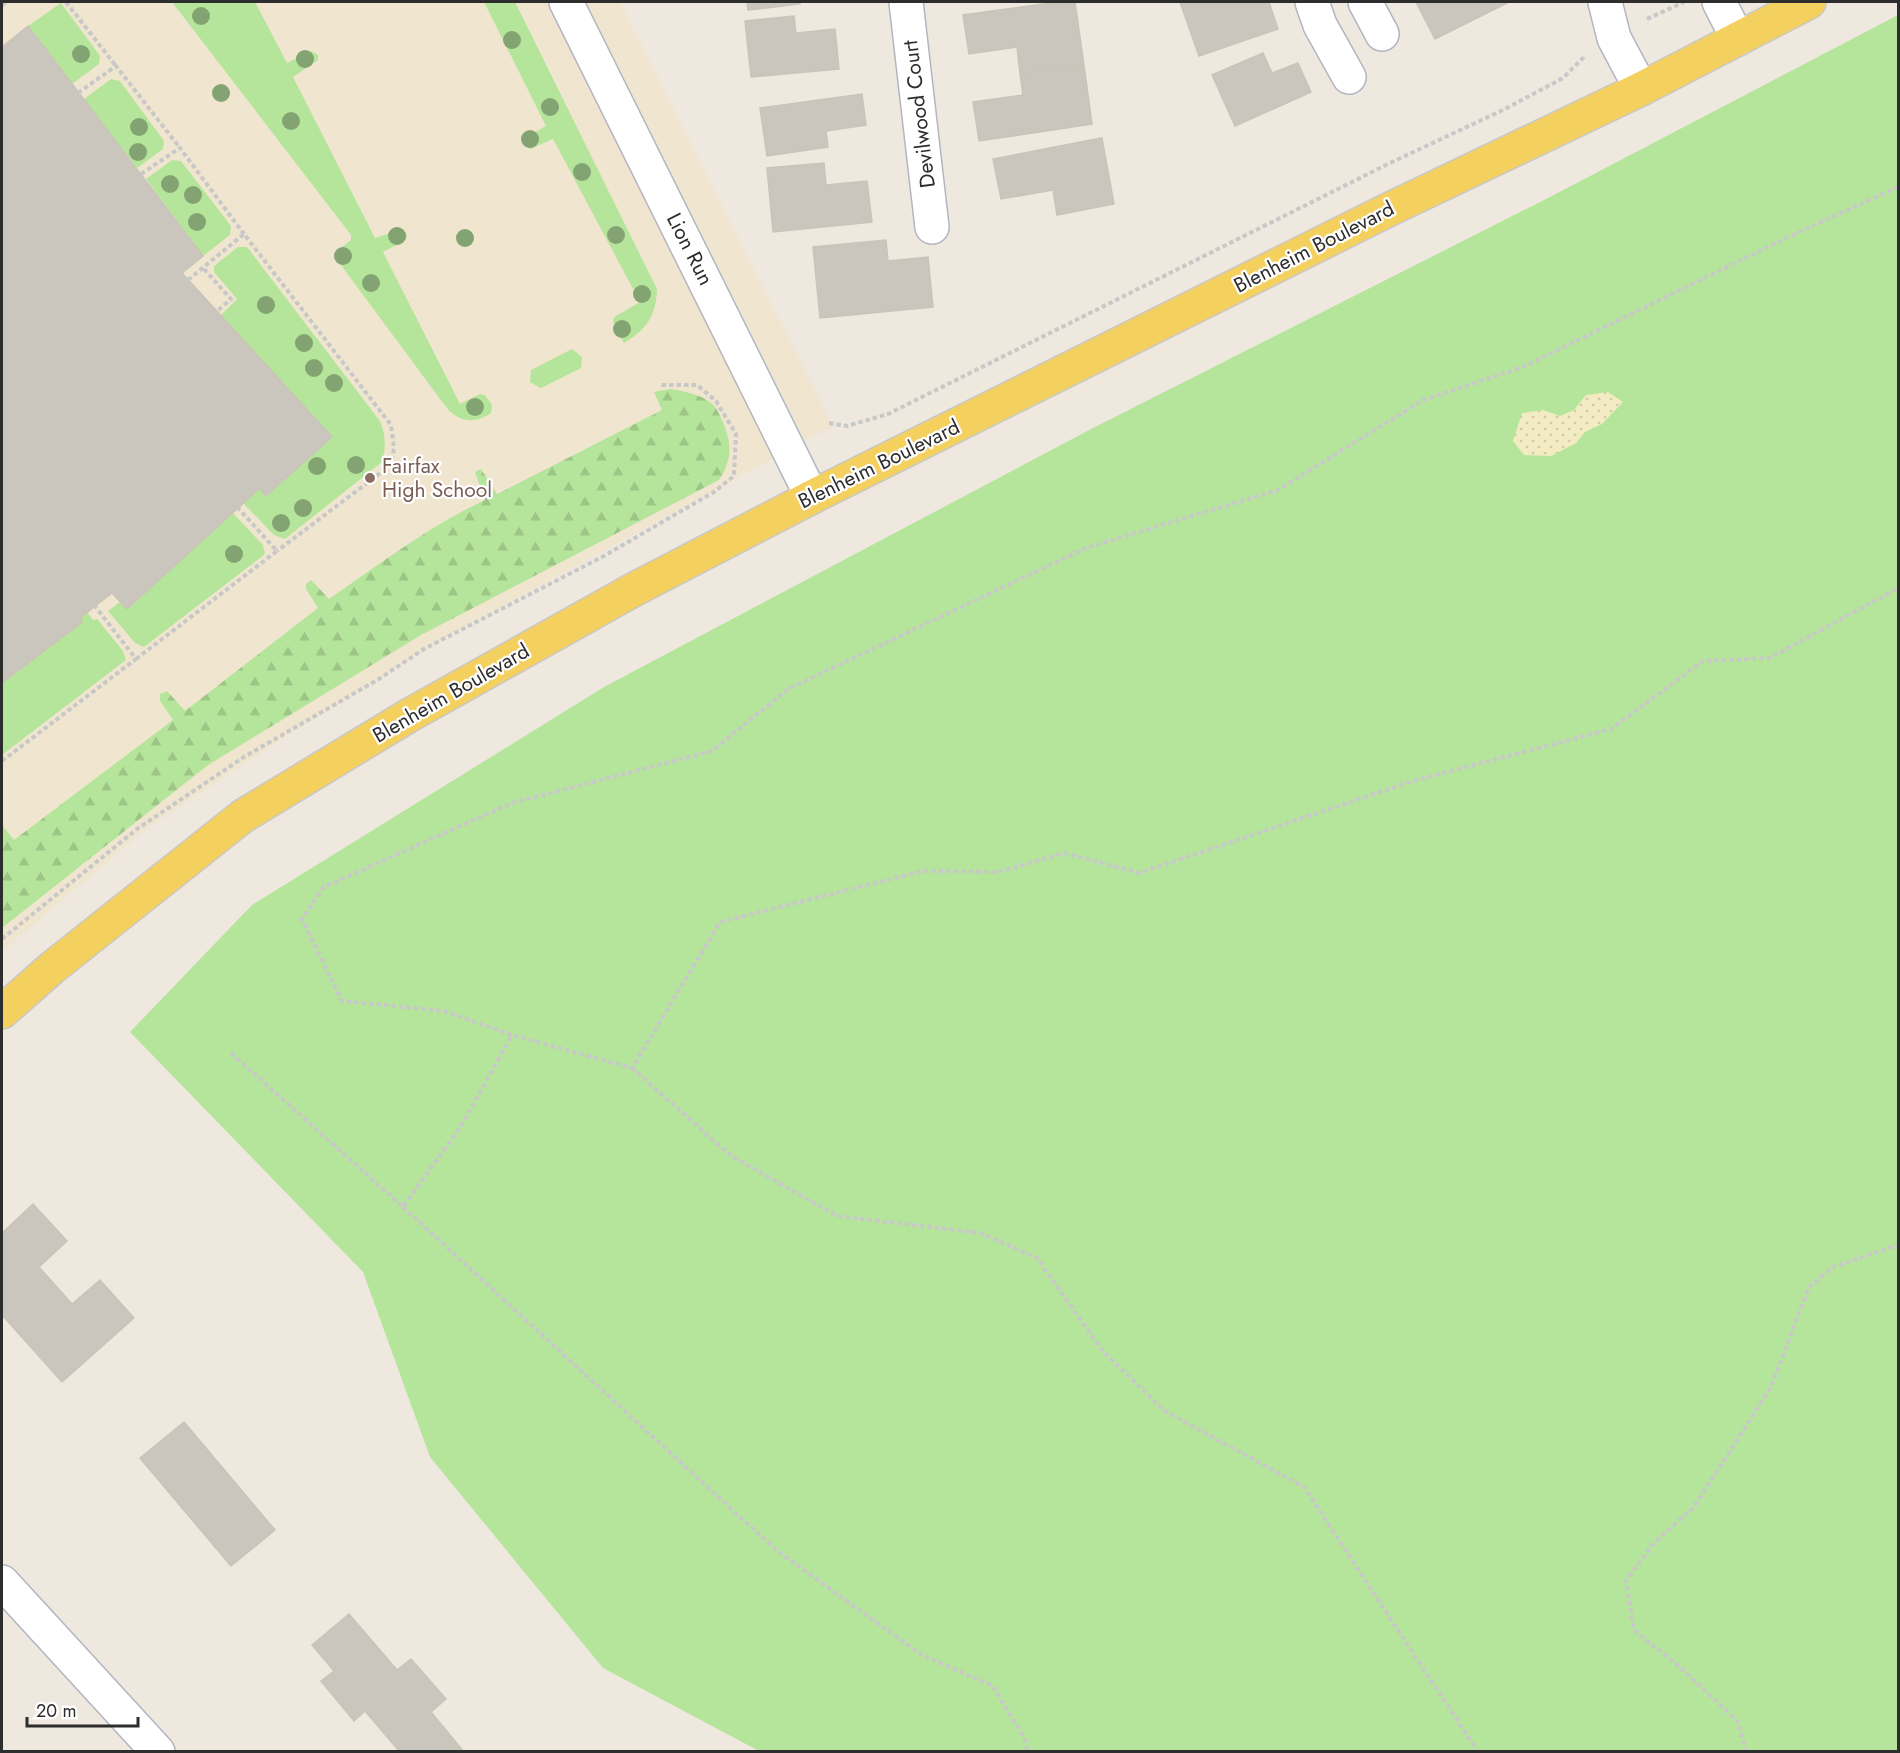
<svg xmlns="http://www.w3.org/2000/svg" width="1900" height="1753" viewBox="0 0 1900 1753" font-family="Jost,sans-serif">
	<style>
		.education { fill: #f0e5cf }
		.grass { fill: #b5e59b }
		.forest { fill: url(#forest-firs) }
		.sand { fill: url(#sand-dots) }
		.building { fill: #cac6bd; stroke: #cac4b8; stroke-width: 1.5 }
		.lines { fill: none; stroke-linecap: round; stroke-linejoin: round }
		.minor-casing { stroke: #b3b5c0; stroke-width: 36 }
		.major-casing { stroke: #c8c8c8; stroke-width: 36 }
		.path { stroke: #c8c8c8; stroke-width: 4; stroke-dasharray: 4.5 3; stroke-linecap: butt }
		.minor { stroke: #fff; stroke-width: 33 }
		.major { stroke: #f4d05f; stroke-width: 33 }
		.tree { fill: #83a472 }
		.education-dot { fill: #8d6e63; stroke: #fff; stroke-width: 2 }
		.labels { text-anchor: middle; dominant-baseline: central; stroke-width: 4.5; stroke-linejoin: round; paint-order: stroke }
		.street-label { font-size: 21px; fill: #2d2d2d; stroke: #fff }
		.education-label { font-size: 21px; fill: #785e54; stroke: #fff; text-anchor: start }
	</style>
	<defs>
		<pattern id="forest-firs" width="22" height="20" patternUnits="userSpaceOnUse" patternTransform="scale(1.5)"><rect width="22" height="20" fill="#b5e59b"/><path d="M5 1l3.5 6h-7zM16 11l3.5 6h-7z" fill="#9cc586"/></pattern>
		<pattern id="sand-dots" width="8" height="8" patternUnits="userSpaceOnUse" patternTransform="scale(1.5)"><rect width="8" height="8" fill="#f3ebc2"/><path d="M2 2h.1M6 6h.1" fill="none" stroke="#d1caa7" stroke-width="1.8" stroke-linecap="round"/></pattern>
	</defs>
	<rect width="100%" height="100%" fill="#eee8df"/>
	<!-- education -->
	<path class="education" d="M2 2H620L833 426 460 629 297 729 146 829 2 952Z"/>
	<!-- grass -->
	<path class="grass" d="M172 2H255L287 63 311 51 318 55V60L293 77 375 238 403 229 407 235 406 240 383 252 460 404 480 394 485 395 492 405 491 413C474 424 460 423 446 407L335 257 337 251 351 240V235Z
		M484 2H515L657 289C656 316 647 329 624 343L613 322 614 317 640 302 553 139 530 149 525 146V138L546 126Z
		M61 3 100 56 99 64 72 84 28 26Z
		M1898 15V1751H759L603 1668 430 1457 363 1272 130 1032 252 905 604 687 1093 428 1548 198Z
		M111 79 120 81 164 141 163 149 137 168 84 99Z
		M172 160 181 161 231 226 230 235 203 256 146 179Z
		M238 247H247L380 421C386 436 386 447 382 462L285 539 274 535 243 503 260 488 267 496 331 437 220 316 237 299 214 272V266Z
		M572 349 582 357 581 368 541 388 530 382 531 370Z
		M232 512 263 545 265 554 144 647 135 643 108 611 120 602 128 609Z
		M87 612 93 620 97 619 123 651 126 660 2 755V683L82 622 80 618Z"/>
	<!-- forest -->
	<path class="forest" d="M670 389C683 391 700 394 711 403 715 406 719 413 721 418 732 441 733 459 719 480L421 635 208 765 2 928V825L14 840 173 720 160 701V694L167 691 185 711 318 608 306 589V584L311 580 329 599C380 564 429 526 485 500L475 472 481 469 497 494 662 410 654 392Z"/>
	<!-- sand -->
	<path class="sand" d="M1608 392 1623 402 1602 424 1585 432 1576 443 1551 456 1524 455 1513 441 1522 413 1543 410 1560 416 1574 410 1586 395Z"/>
	<!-- building -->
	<path class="building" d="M747 2H799L800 4 748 10Z
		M1058 2H1075L1084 65 1020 74 1017 47 969 54 963 15Z
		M1180 2H1269L1278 29 1199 56Z
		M1416 2H1509L1435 39Z
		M794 16 796 33 835 29 839 69 751 77 745 21Z
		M28 26 203 256 182 273 332 437 266 496 260 488 127 609 112 593 80 618 82 622 2 683V47Z
		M1263 53 1272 73 1298 63 1311 92 1235 126 1212 75Z
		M1084 65 1092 124 979 141 973 102 1023 95 1020 74Z
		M862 94 866 125 826 131 828 147 767 156 760 108Z
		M1102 138 1114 204 1057 215 1053 190 1001 199 993 159Z
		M824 163 826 185 867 181 872 222 773 232 767 168Z
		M886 240 888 261 928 257 933 307 820 318 813 247Z
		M33 1204 67 1241 39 1267 72 1304 100 1280 134 1318 62 1382 2 1315V1233Z
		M184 1422 275 1530 231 1566 140 1458Z
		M349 1614 397 1670 411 1659 446 1699 431 1712 464 1752H400L365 1711 354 1721 321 1681 334 1671 312 1645Z"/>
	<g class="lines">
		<!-- minor casing -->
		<g class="minor-casing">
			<path id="minor" d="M566 2 812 497
				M906 2 932 227
				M1312 2 1320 25 1349 77
				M1365 2 1382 34
				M1605 2 1614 38 1641 89
				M1719 2 1738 39
				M2 1582 158 1752"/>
		</g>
		<!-- major casing -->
		<g class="major-casing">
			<path id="major" d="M2 1012 53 967 243 816 408 716 633 590 812 497 1390 209 1641 89 1809 2"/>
		</g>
		<!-- path -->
		<path class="path" d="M66 2 116 66
			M2 5 6 2
			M1647 19 1684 2
			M78 93 116 66 180 148
			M141 174 180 148 244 234
			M1898 187 1786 238 1523 367 1423 400 1278 490 1086 548 788 689 712 751 512 803 324 887 302 919 342 1001 444 1011 512 1035 632 1068 720 922 923 871 998 872 1065 853 1139 873 1413 781 1611 729 1703 661 1770 658 1898 588
			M204 269 231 299 216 312
			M188 280 244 234 391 425 394 448 391 465 277 551
			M829 423 847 426 888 414 1388 164 1505 109 1563 78 1584 57
			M136 659 277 551 238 508
			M2 761 136 659 95 606
			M2 939 137 829 244 757 379 679 424 649 602 557 714 492 734 476 736 434 716 401 697 385H660
			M231 1053 403 1207 461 1126 512 1035
			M632 1068 730 1155 837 1216 980 1233 1037 1258 1101 1349 1163 1410 1304 1487 1478 1752
			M403 1207 776 1550 922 1655 993 1686 1024 1738 1028 1752
			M1746 1752 1738 1722 1682 1669 1634 1630 1626 1581 1654 1543 1694 1507 1771 1387 1809 1287 1833 1267 1898 1245"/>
		<!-- minor -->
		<use href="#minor" class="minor"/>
		<!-- major -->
		<use href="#major" class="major"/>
	</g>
	<!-- trees -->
	<g class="tree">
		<circle cx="201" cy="16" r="9"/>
		<circle cx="512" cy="40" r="9"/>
		<circle cx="81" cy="54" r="9"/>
		<circle cx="305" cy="59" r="9"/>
		<circle cx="221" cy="93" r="9"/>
		<circle cx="550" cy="107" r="9"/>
		<circle cx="291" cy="121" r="9"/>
		<circle cx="139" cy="127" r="9"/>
		<circle cx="530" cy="139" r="9"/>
		<circle cx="138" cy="152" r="9"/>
		<circle cx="582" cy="172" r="9"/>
		<circle cx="170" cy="184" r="9"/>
		<circle cx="193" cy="195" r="9"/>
		<circle cx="197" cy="222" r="9"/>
		<circle cx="616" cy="235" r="9"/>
		<circle cx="397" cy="236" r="9"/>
		<circle cx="465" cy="238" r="9"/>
		<circle cx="343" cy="256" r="9"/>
		<circle cx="371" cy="283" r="9"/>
		<circle cx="642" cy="294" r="9"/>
		<circle cx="266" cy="305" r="9"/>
		<circle cx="622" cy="329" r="9"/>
		<circle cx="304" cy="343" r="9"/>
		<circle cx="314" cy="368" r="9"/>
		<circle cx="334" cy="383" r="9"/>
		<circle cx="475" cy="407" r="9"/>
		<circle cx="356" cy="465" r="9"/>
		<circle cx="317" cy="466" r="9"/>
		<circle cx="303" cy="508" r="9"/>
		<circle cx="281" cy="523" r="9"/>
		<circle cx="234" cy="554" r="9"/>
	</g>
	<!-- markers -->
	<circle class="education-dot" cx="370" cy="478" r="6"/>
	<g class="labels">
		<!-- street labels -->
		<g class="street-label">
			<text transform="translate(919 114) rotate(-97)">Devilwood Court</text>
			<text transform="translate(1314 247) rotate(-27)">Blenheim Boulevard</text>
			<text transform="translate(690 249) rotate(63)">Lion Run</text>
			<text transform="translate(879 464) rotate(-26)">Blenheim Boulevard</text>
			<text transform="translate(451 693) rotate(-30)">Blenheim Boulevard</text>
		</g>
		<!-- education labels -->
		<g class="education-label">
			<text x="382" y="466">Fairfax<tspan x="382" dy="24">High School</tspan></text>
		</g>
	</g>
	<!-- border -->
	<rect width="1900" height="1753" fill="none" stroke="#2d2d2d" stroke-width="6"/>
	<!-- scale -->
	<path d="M27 1717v9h111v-9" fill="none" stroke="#2d2d2d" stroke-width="3"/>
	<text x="36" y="1717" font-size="18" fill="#2d2d2d" stroke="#ffffff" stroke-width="4.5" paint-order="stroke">20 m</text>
</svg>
